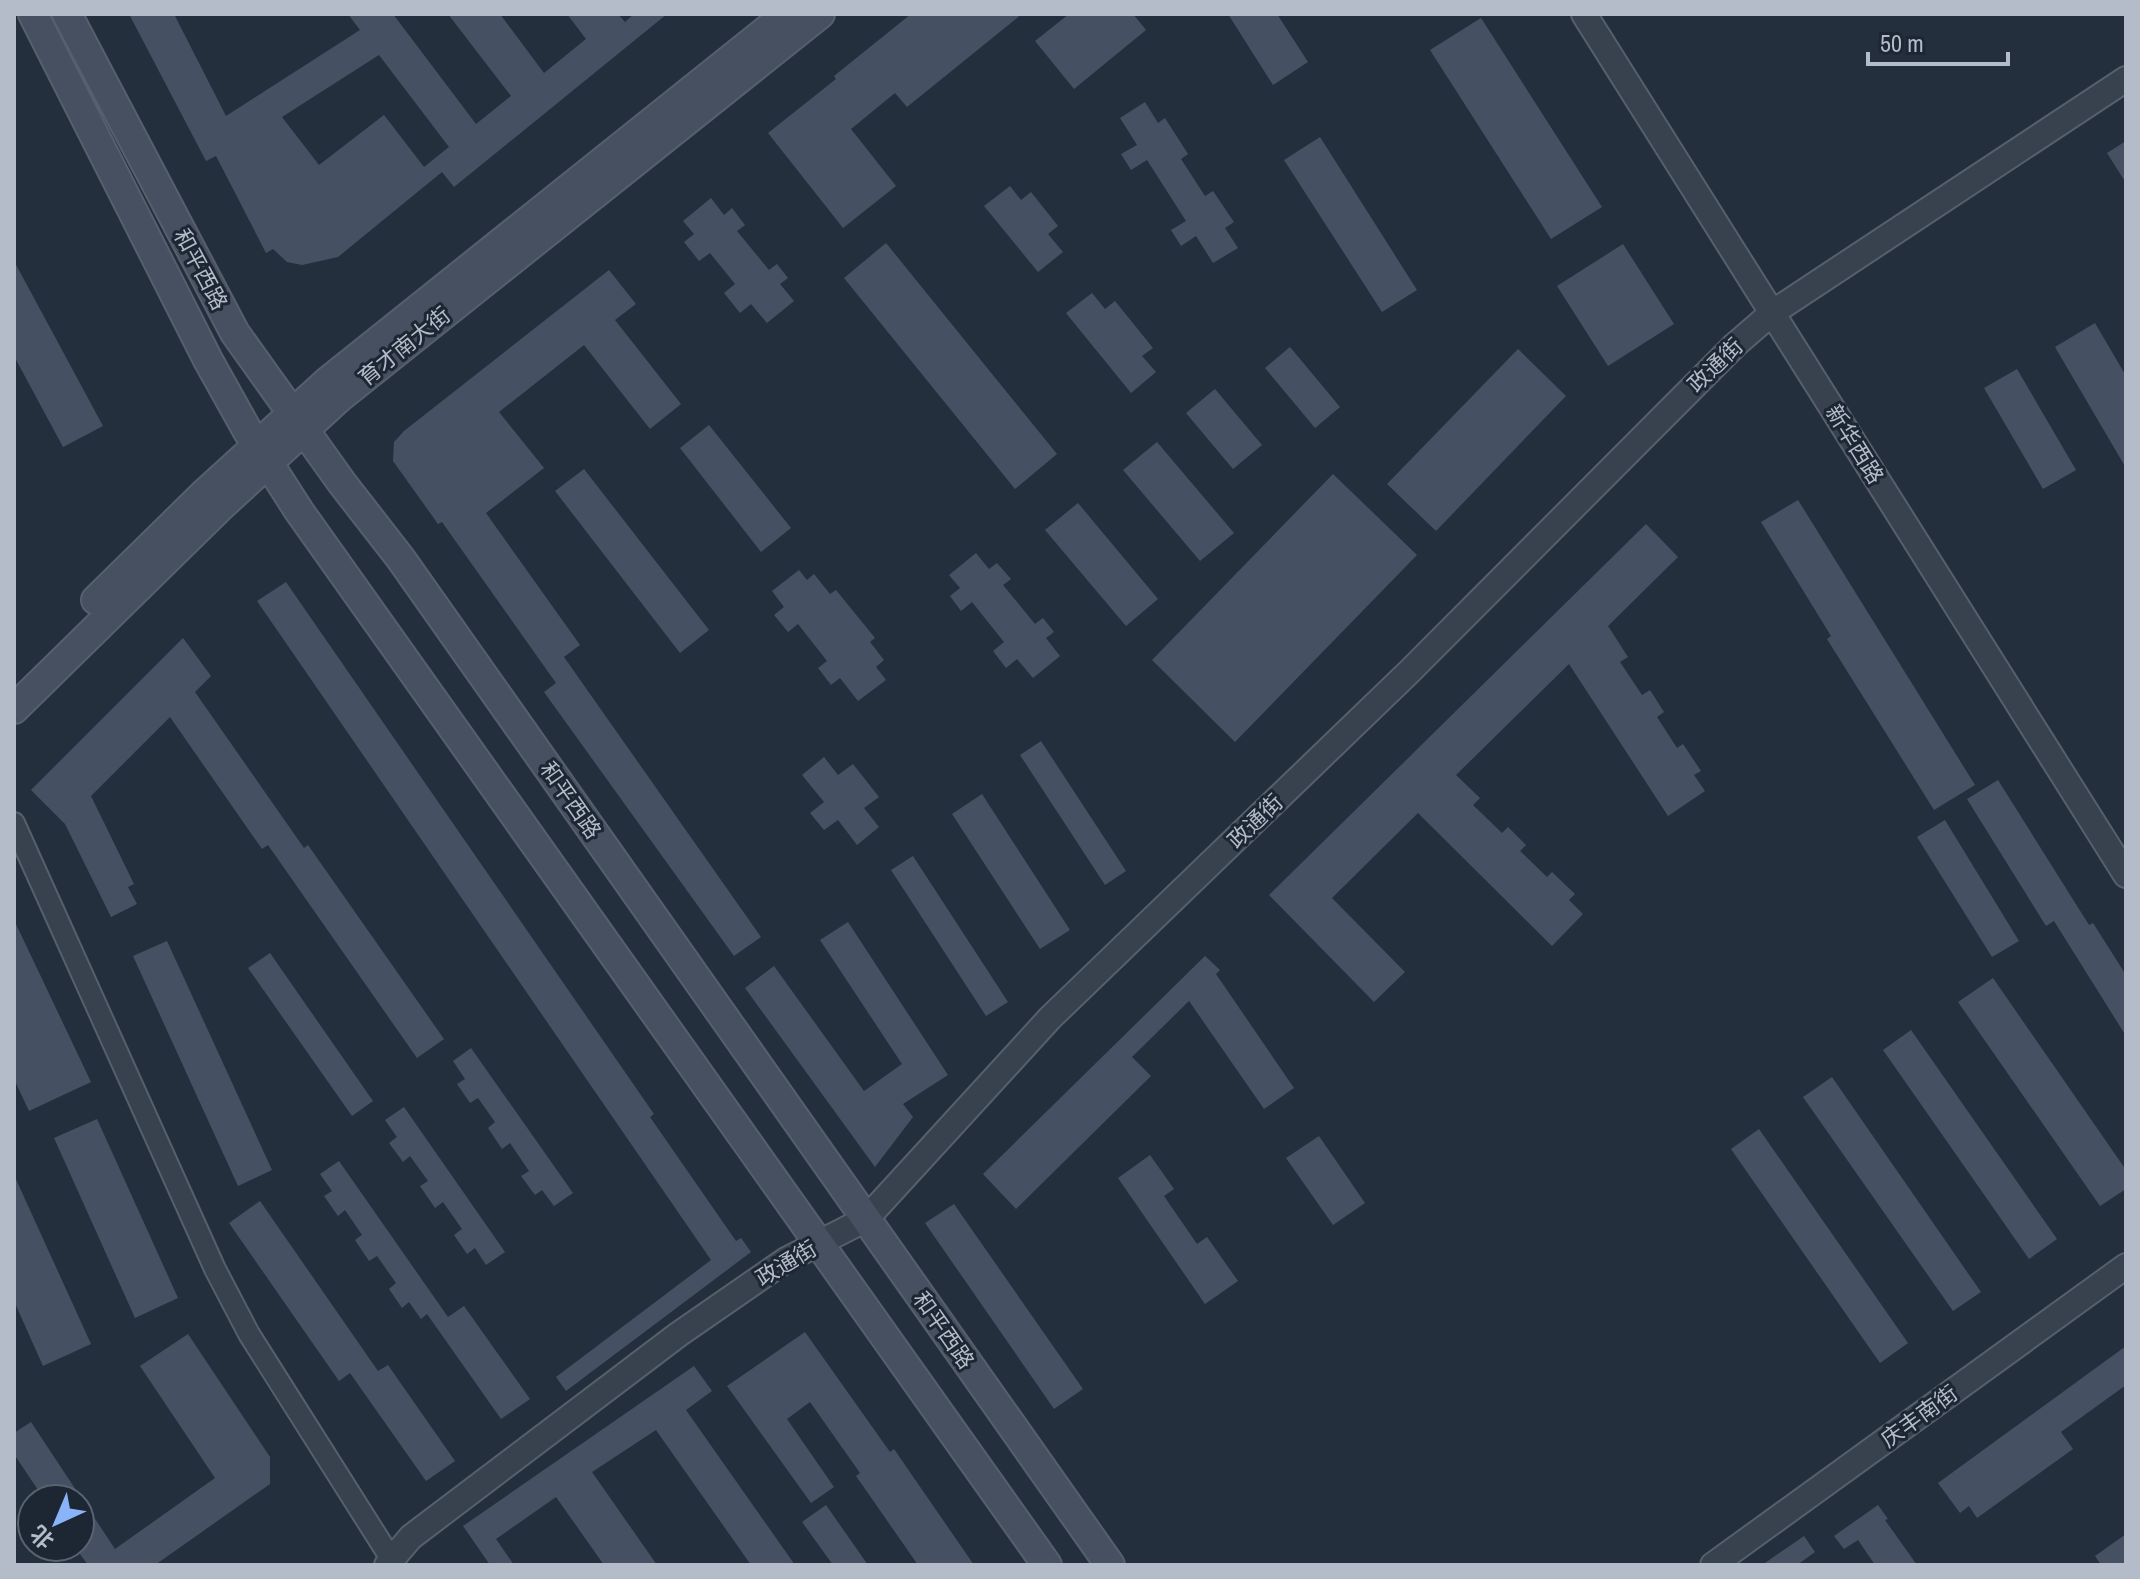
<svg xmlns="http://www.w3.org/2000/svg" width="2140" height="1579" viewBox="0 0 2140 1579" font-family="'Archivo Narrow','Noto Sans SC',sans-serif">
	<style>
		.building { fill: #455162; fill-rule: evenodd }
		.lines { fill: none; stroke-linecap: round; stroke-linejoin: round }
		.minor-casing { stroke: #565f6c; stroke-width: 24 }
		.tertiary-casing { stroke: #565f6c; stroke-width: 28 }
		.secondary-casing { stroke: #565f6c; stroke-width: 32 }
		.minor { stroke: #38414e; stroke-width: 20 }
		.tertiary { stroke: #38414e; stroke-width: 24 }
		.secondary { stroke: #465061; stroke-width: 28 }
		.labels { text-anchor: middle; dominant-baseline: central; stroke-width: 6; stroke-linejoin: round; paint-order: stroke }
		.street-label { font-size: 22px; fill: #b4bcc9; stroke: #1d2633 }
	</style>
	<rect width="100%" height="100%" fill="#242f3e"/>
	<!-- building -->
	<path class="building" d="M129 14H174L226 116 360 30 348 14H393L476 124 511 96 448 14H500L544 73 586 39 567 14H618L625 22 634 14H667L454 187 442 172 338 257 302 265 287 262 273 249 266 253 216 156 206 161ZM379 55 449 147 424 167 384 115 319 165 282 117Z
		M911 14H1022L907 107 895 93 851 129 896 186 843 228 768 133 836 79 834 76Z
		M1069 14H1133L1146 30 1074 89 1035 41Z
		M1228 14H1277L1308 62 1273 85Z
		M1481 18 1602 207 1551 239 1430 50Z
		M1145 102 1158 123 1165 118 1188 154 1181 159 1205 196 1213 191 1234 222 1225 228 1238 248 1213 263 1196 236 1181 246 1171 230 1186 221 1147 160 1131 170 1121 154 1137 145 1120 118Z
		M1320 137 1417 290 1382 312 1284 160Z
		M2126 141V183L2107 153Z
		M1010 186 1021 200 1031 192 1058 226 1048 234 1063 252 1038 272 984 206Z
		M711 198 724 215 732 208 745 225 737 231 769 270 777 264 788 278 780 284 794 301 767 323 751 304 740 313 724 293 735 284 710 253 699 261 684 242 694 234 683 221Z
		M886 243 1057 454 1015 489 844 278Z
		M1623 244 1674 324 1608 366 1557 286Z
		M14 261 103 426 63 447 14 356Z
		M609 270 636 304 615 320 681 404 650 429 584 345 499 412 544 468 486 513 580 645 564 657 761 937 734 956 544 692 556 683 442 522 438 524 393 461 394 442 404 431Z
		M1092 293 1105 309 1115 301 1153 348 1142 356 1156 372 1131 393 1066 313Z
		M2095 323 2126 376V468L2055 347Z
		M1290 347 1340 407 1315 428 1265 368Z
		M1518 349 1566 396 1436 531 1387 484Z
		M2017 369 2076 470 2043 489 1984 388Z
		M1215 389 1262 445 1233 469 1186 413Z
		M709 425 791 528 761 552 680 448Z
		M1157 442 1234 533 1200 561 1123 470Z
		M584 469 709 630 680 653 555 491Z
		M1333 474 1417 555 1235 742 1152 660Z
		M1798 500 1975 785 1934 810 1827 639 1831 636 1761 522Z
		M1078 503 1158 599 1126 626 1045 530Z
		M1646 524 1678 557 1608 626 1628 657 1620 662 1642 695 1650 690 1664 712 1657 717 1677 748 1683 744 1701 771 1694 775 1705 791 1668 816 1569 664 1456 775 1480 798 1473 805 1502 833 1508 827 1526 845 1520 851 1547 877 1552 872 1575 894 1569 900 1583 914 1552 946 1418 813 1332 898 1405 972 1374 1002 1269 895Z
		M976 553 989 569 997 563 1011 579 1003 585 1035 624 1043 618 1054 632 1046 638 1060 656 1033 678 1017 659 1006 668 993 651 1004 642 972 602 961 611 950 596 960 588 949 575Z
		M799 570 807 580 814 574 830 594 836 590 875 638 870 642 884 660 876 667 886 680 858 701 840 678 831 685 818 668 827 661 798 624 788 632 774 615 784 607 772 591Z
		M286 582 654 1114 650 1117 736 1241 741 1238 751 1252 566 1391 556 1377 711 1260 257 601Z
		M183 638 211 676 195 692 304 848 308 845 444 1039 417 1058 268 845 262 849 170 717 91 796 134 884 128 887 137 904 111 917 65 824 31 790Z
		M1041 741 1126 871 1105 885 1020 755Z
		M824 757 838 775 853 764 879 797 864 808 879 827 857 845 838 820 824 830 810 813 824 802 802 775Z
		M1998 780 2089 925 2093 923 2126 975V1036L2054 921 2046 926 1967 799Z
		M982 794 1070 930 1040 949 952 814Z
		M1945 820 2019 941 1992 957 1917 837Z
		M913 856 1008 1002 986 1016 891 870Z
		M14 920 91 1082 29 1111 14 1079Z
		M848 922 948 1075 903 1104 913 1117 875 1167 745 988 774 966 864 1091 902 1064 820 940Z
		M167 941 272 1170 238 1186 133 956Z
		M270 953 373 1101 352 1116 248 968Z
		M1205 956 1220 970 1216 974 1294 1088 1264 1109 1189 1001 1132 1057 1151 1076 1016 1209 983 1174Z
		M1993 978 2126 1170V1189L2100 1206 1958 1002Z
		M1911 1030 2057 1239 2029 1259 1883 1050Z
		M471 1048 573 1193 554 1206 542 1190 535 1195 521 1176 529 1171 510 1143 502 1149 488 1128 495 1122 478 1098 470 1103 457 1084 465 1079 453 1061Z
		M1832 1077 1981 1292 1953 1311 1803 1097Z
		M404 1107 505 1252 486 1265 475 1248 467 1254 454 1235 462 1229 443 1202 435 1208 420 1186 428 1181 410 1156 403 1162 389 1143 397 1137 385 1120Z
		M97 1119 178 1298 135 1318 54 1138Z
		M1759 1129 1908 1343 1880 1363 1731 1149Z
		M1319 1136 1365 1203 1333 1225 1286 1158Z
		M1150 1155 1174 1189 1164 1196 1197 1244 1207 1237 1238 1281 1205 1304 1118 1178Z
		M339 1161 448 1317 464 1306 530 1399 501 1419 427 1314 421 1319 409 1302 402 1308 389 1289 396 1283 377 1256 369 1261 355 1240 362 1235 345 1210 338 1216 324 1196 332 1191 320 1174Z
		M14 1175 91 1344 43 1366 14 1301Z
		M260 1201 378 1371 388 1365 455 1461 426 1481 350 1373 339 1381 229 1223Z
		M954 1204 1083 1389 1054 1409 925 1223Z
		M805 1332 890 1452 894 1449 974 1565H918L856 1476 860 1473 810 1402 787 1419 834 1487 811 1503 727 1386Z
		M188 1334 270 1457V1484L155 1565H88L80 1554V1499H44L14 1454V1433L31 1422 115 1549 215 1478 140 1366Z
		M2126 1346V1385L2061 1432 2073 1449 1977 1518 1969 1506 1960 1513 1938 1483Z
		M694 1366 712 1391 686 1410 795 1565H751L656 1430 592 1472 657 1565H604L556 1497 496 1539 514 1565H490L463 1526Z
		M826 1505 868 1565H833L802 1522Z
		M1878 1505 1888 1519 1885 1520 1917 1565H1875L1858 1540 1844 1549 1834 1536Z
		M2126 1534V1565H2101L2095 1556Z
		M1804 1536 1815 1552 1797 1565H1762Z"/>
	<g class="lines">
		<!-- minor casing -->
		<g class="minor-casing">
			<path id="minor" d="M14 823 215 1269 249 1334 395 1565"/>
		</g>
		<!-- tertiary casing -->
		<g class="tertiary-casing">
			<path id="tertiary" d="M1584 14 2126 875
				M387 1565 411 1537 679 1334 786 1260 866 1219 1050 1018 1409 672 1735 345 1772 313 2126 79
				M1713 1565 2126 1266"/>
		</g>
		<!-- secondary casing -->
		<g class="secondary-casing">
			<path id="secondary" d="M33 14 208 360 247 430 299 511 1047 1565
				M67 14 235 333 342 483 401 559 1110 1565
				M96 600 206 492 327 382 787 14
				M14 709 220 507 340 397 820 14"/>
		</g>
		<!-- minor -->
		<use href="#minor" class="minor"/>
		<!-- tertiary -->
		<use href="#tertiary" class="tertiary"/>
		<!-- secondary -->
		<use href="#secondary" class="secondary"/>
	</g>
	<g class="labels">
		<!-- street labels -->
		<g class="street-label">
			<text transform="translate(201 269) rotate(62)">和平西路</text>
			<text transform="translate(404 346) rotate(-39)">育才南大街</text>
			<text transform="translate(1715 365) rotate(-44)">政通街</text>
			<text transform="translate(1855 444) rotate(58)">新华西路</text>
			<text transform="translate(571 800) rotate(55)">和平西路</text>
			<text transform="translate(1255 821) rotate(-44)">政通街</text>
			<text transform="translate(786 1263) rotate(-31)">政通街</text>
			<text transform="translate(944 1330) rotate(55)">和平西路</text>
			<text transform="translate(1919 1416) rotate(-36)">庆丰南街</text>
		</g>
	</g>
	<!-- border -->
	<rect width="2140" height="1579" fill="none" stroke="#b4bcc9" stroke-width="32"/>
	<!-- north arrow -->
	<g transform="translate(56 1523) rotate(224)"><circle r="38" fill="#1d2633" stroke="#59626f" stroke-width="2"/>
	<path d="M0-6L14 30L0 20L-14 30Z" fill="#8ab4f8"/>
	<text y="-12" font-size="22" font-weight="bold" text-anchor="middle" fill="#b4bcc9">北</text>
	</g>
	<!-- scale -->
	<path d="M1868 52v12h140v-12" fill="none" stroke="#b4bcc9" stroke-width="4"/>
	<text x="1880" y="52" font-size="24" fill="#b4bcc9" stroke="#1d2633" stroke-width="6" paint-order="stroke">50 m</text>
</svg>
